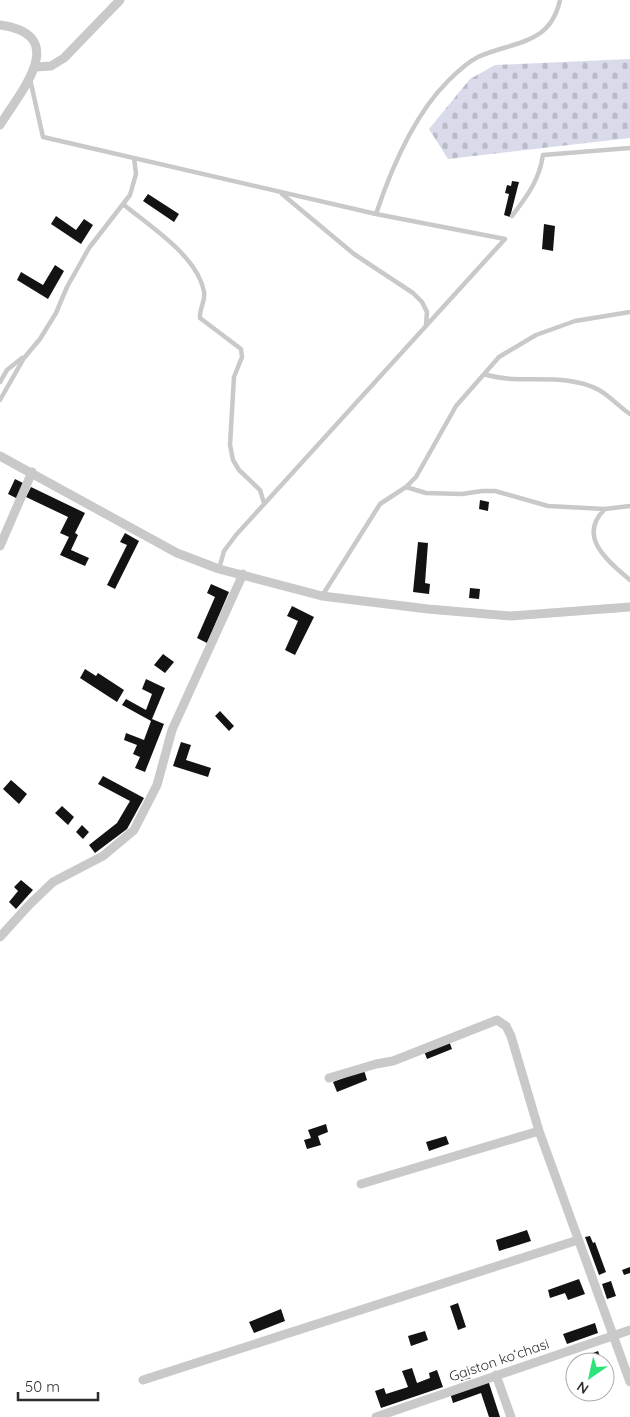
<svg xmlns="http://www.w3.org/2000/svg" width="630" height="1417" viewBox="0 0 630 1417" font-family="Quicksand,sans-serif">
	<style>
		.cemetery { fill: url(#cemetery-stones) }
		.building { fill: #131313 }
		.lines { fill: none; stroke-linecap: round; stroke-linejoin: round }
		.lane { stroke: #c9c9c9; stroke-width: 4.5 }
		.street { stroke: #c9c9c9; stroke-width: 9 }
		.labels { text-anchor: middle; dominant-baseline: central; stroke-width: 5; stroke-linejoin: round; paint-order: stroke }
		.street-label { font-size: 14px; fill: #2c2c2c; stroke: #fff }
	</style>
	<defs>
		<pattern id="cemetery-stones" width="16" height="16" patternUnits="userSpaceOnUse" patternTransform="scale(1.25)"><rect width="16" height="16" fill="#d9daea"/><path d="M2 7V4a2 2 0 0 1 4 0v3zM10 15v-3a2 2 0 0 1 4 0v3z" fill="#babbc9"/></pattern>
	</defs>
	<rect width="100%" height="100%" fill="#fff"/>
	<!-- cemetery -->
	<path class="cemetery" d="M630 59V138L448 159 429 129 470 79 495 65Z"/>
	<!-- building -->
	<path class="building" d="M512 181 519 182 510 217 504 215 509 194 505 193 507 185 511 186Z
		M148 194 179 214 174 222 143 201Z
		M56 216 76 230 84 219 93 225 81 244 51 224Z
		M544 224 555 226 553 251 542 249Z
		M55 265 64 271 48 299 17 280 21 272 43 285Z
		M15 479 25 484 18 499 8 494Z
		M31 487 85 513 75 533 78 535 71 550 89 558 85 566 60 555 69 537 60 533 68 517 26 497Z
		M480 500 489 502 488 511 479 509Z
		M125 533 139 541 115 589 107 585 127 545 120 542Z
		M418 542 428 543 425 583 430 584 429 594 413 592Z
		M211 584 229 592 207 643 197 638 215 597 207 593Z
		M470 588 480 589 479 599 469 598Z
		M292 606 314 617 295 655 285 650 298 621 287 616Z
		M163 654 174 662 165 673 154 665Z
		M85 669 96 676 98 673 124 690 117 702 80 678Z
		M146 679 165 688 152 719 164 724 145 772 135 768 140 757 133 754 137 745 124 740 126 733 144 740 151 721 122 705 126 699 146 710 152 694 142 689Z
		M220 711 234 726 229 731 215 716Z
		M181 742 191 745 186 760 211 768 208 777 173 766Z
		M103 776 144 798 127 829 95 853 89 845 117 823 130 801 98 784Z
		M11 780 27 794 19 804 3 789Z
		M62 806 74 817 68 825 55 813Z
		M82 825 89 832 83 839 76 832Z
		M21 880 33 890 16 909 9 902 18 891 14 887Z
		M449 1041 452 1049 427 1059 424 1051Z
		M364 1070 367 1080 337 1092 333 1082Z
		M326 1124 328 1132 318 1136 321 1145 307 1149 304 1140 311 1138 308 1130Z
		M446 1136 449 1144 429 1151 426 1142Z
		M527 1230 531 1241 499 1251 496 1240Z
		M590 1236 593 1243 595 1242 606 1272 599 1275 585 1237Z
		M630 1267V1273L624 1275 622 1270Z
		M579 1279 585 1294 568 1300 565 1293 550 1298 548 1290Z
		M611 1281 616 1296 607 1299 602 1284Z
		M458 1303 466 1327 458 1330 450 1306Z
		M281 1309 285 1321 254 1333 249 1322Z
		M595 1323 598 1333 567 1344 563 1334Z
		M425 1331 428 1340 411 1346 408 1336Z
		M598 1351 602 1362H591L588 1355Z
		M412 1368 417 1383 430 1378 429 1373 437 1370 443 1387 381 1408 375 1391 384 1388 386 1394 408 1387 402 1371Z
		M467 1368 471 1378 461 1381 458 1371Z
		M488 1380 500 1417H489L481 1393 453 1403 450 1393Z"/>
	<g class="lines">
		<!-- lane -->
		<path class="lane" d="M30 79 43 137 376 214 505 239 236 535 224 551 219 569
			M282 194 354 254 413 293 422 302 427 312 426 325
			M123 204C149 226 198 256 204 292 206 300 199 309 200 318L241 349 242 357 234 377 230 445 233 460 239 470 260 490 264 503
			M376 214C391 169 415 114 448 81 456 73 468 62 478 57 513 41 550 46 560 0
			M512 216C527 196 539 181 543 155L630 148
			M484 374C520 386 564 371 599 390 610 396 619 407 630 414
			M0 382 7 370 22 358
			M0 400 24 358 40 339 56 313 67 287 89 248 130 195 136 174 134 158
			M406 487 426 493 462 494 482 491H495L548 506 605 509
			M630 506 605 509C576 537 609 562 630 580
			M322 596 380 504 406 487 416 477 456 406 499 357 536 335 575 321 630 312"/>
		<!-- street -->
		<path class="street" d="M0 25C71 35 21 91 0 125
			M36 67 51 66 64 58 120 0
			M0 456 177 553 219 569 322 596 428 609 511 616 630 607
			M0 546 32 472
			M0 937 29 905 53 882 103 856 134 830 157 785 172 730 243 574
			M329 1078 376 1064 393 1061 497 1020 506 1026 511 1036 539 1131 630 1382
			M361 1184 539 1131
			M496 1375 511 1417
			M143 1380 578 1240
			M376 1417 630 1330"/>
	</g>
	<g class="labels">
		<!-- street labels -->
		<g class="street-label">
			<text transform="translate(499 1360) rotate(-19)">Gaiston koʻchasi</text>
		</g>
	</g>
	<!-- north arrow -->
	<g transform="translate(590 1377) rotate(214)"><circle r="24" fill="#ffffff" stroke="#ababab"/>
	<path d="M0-4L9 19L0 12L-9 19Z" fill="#2de47a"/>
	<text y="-8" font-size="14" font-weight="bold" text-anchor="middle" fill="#2c2c2c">N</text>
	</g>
	<!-- scale -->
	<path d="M18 1392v8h80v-8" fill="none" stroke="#2c2c2c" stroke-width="2.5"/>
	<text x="25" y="1392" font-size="15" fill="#2c2c2c" stroke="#ffffff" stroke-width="4" paint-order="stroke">50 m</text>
</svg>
